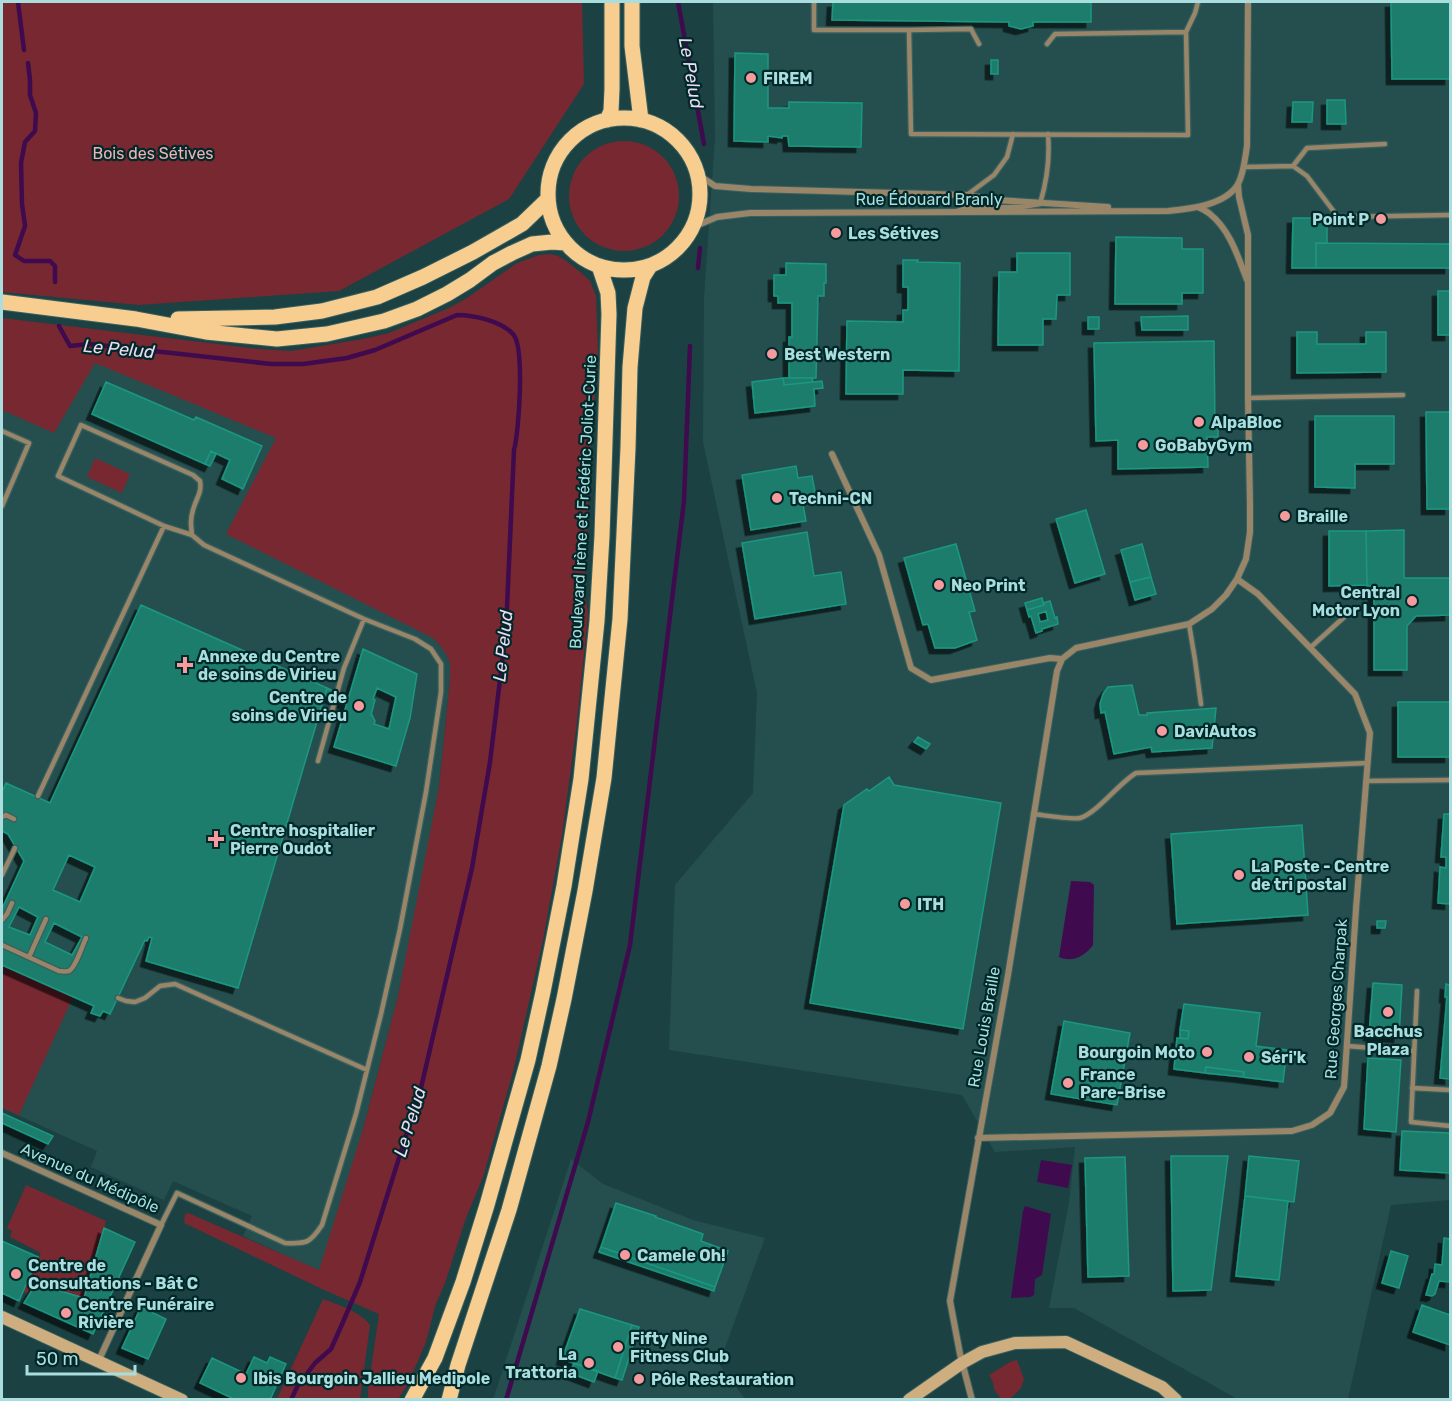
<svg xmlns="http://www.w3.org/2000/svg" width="1452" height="1401" viewBox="0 0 1452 1401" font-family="Rubik,sans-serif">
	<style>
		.built { fill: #254f4f }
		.green { fill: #782831 }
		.water { fill: #3f0a4e }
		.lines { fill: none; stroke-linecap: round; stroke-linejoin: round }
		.stream { stroke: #3f0a4e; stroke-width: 4.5 }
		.building { fill: #1e7d6c; stroke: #1a9781; stroke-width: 1.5; fill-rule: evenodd; filter: url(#shadow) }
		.lane-casing { stroke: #386061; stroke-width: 7 }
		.street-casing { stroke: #386061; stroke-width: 8 }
		.secondary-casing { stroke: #386061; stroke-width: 14 }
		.primary-casing { stroke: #386061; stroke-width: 17 }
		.lane { stroke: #998568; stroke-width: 4.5 }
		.street { stroke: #998568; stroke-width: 6 }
		.secondary { stroke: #ceae7f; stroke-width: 12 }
		.primary { stroke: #f7ce90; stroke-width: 15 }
		.poi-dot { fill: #f59b9e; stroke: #002829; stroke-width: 2 }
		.labels { text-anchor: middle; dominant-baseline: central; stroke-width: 4.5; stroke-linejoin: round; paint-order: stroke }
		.poi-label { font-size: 16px; font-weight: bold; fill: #a9ddde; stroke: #002829; text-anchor: start }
		.park-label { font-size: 16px; fill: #f0b2b4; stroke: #002829 }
		.street-label { font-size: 16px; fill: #a9ddde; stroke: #002829 }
		.water-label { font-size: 18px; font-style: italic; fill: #ecdbf2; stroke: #002829 }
	</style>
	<defs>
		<filter id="shadow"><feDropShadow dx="-5.5" dy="5.5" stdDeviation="0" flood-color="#0009"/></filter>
	</defs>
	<rect width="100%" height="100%" fill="#1c4142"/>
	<!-- built -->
	<path class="built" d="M713 2H1450V1200L1391 1205 1348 1399H1237L1211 1384 1074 1308H1049L1069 1203 1075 1147 995 1152 962 1095 669 1050 675 885 753 793 757 693 703 442 704 298 715 138Z
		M2 331 352 359 450 663V679L439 787 421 892 398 996 363 1129 342 1203 319 1271 243 1236 252 1216 173 1181 164 1200 91 1167 97 1151 2 1108Z
		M571 1159 603 1184 693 1220 765 1238 719 1364 745 1399 493 1400Z"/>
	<!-- green -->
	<path class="green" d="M2 2H582L584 84 509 199 339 291 139 305 2 292Z
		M569 196a55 55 0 1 1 110 0a55 55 0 1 1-110 0Z
		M550 254 558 256 565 260 579 271 590 281 596 296 598 352 597 376 593 409 584 592 588 612 586 635 576 730 562 835 543 940 513 1072 483 1177 466 1218 445 1283 435 1306 426 1342 408 1384 398 1399H368V1390L379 1314 322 1289 184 1223 185 1214 188 1213 319 1270 363 1129 398 996 439 787 450 679V662L443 649 433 638 226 534 276 438 95 363 54 433 2 410V318L259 349 291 351 363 339 389 333 449 308 467 298 517 263 539 255Z
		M95 458 130 474 122 493 87 477Z
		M2 965 73 997 19 1115 2 1108Z
		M26 1185 106 1221 84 1298 36 1284 29 1295 23 1291 41 1253 10 1237 12 1231 7 1228Z
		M323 1299C338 1305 360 1311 370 1325L360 1399H277Z
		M1017 1360 1024 1379 1021 1388 1010 1399H1001L994 1389 993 1382 989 1375 1010 1362Z"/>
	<!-- water -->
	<path class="water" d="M1071 881 1090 882 1094 885 1093 945C1085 956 1072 963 1059 957Z
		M1041 1160 1072 1165 1068 1188 1037 1182Z
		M1025 1206 1051 1214 1042 1275 1035 1279 1034 1295 1030 1297 1011 1298 1023 1211Z"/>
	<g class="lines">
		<!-- stream -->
		<path class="stream" d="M18 2 24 50
			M678 2 704 144
			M28 63 30 80V95L36 113 35 131 25 142 21 163 22 204 25 226 15 255 24 261H50L55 266V282
			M698 268 700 248
			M59 326 70 346 89 344 271 364H303L347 358 375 350 457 315C474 315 501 321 513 334 525 347 519 432 514 450L506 630 490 762 472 868 421 1088 360 1282 343 1322 331 1349 315 1363 297 1387 291 1400
			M506 1400 588 1122 630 945 684 501 690 346"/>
	</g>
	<!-- building -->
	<path class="building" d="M833 2H1091V22H1033V26L1021 29 1009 26V22L832 20Z
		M1391 2H1450V79H1392Z
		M735 53 768 54V108H789V102L862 103 861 147 789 146 788 136H782V138L768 136V142L734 141Z
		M991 60H998V74H991Z
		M1327 100H1345L1346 124H1327Z
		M1293 102H1313L1312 122H1292Z
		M1293 218H1322L1327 224V243H1316V268H1292Z
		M1116 237 1182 238V249H1203V293H1182V304H1115Z
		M1316 243 1450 244V268H1316Z
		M1017 253H1070V295H1057L1056 319H1043V345H998L999 272H1017Z
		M903 260H918L917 262 960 263 959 371 903 370V394H846L847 321 903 322V310H908V287H903Z
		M786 263 826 264V283H824V296H818L816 378H789V337H792V303H778V296H774V275H786Z
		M1438 291H1450V335H1438Z
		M1188 316V330H1142L1141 317Z
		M1088 317H1099V329H1088Z
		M1297 332H1317V344H1366V332H1386V372L1297 373Z
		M1214 341 1215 428H1218V437H1207L1208 467 1118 469V440L1096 441 1094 343Z
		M783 378 784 385 822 381 823 388 814 389 815 406 755 413 752 382Z
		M783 378H812L813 382 784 385Z
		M106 382 194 420 196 417 262 446 243 489 222 479 230 460 211 451 205 464 92 414Z
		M1426 412H1450V509H1427Z
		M1315 416H1394V464H1355V488L1315 487Z
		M211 451 216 454 210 466 205 464Z
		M796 466 798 478 812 476 816 497 802 499 806 521 751 530 742 475Z
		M1086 510 1105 574 1075 583 1056 519Z
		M1404 530V578H1450V615L1416 616 1407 626V670H1374V586H1367L1366 531Z
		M1329 531H1366L1367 585 1329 586Z
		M807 532 814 576 841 572 846 604 755 619 742 543Z
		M956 544 975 611 969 612 977 640 955 648H935L928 624 923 625 904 558Z
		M1142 544 1151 577 1130 582 1121 550Z
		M1151 577 1156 594 1135 600 1130 582Z
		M1042 598 1044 605 1027 610 1025 603Z
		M1050 601 1055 618 1057 617 1058 624 1042 629V631L1036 633 1031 616 1029 617 1027 610 1044 605 1043 603ZM1046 611 1048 620 1040 622 1038 614Z
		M141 605 327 688 238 988 146 961 152 938 149 937 147 941 145 940 110 1014 103 1011 100 1016 91 1013 94 1006 2 965V909L24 861 8 834 2 831V792L6 783 50 803ZM69 855 95 867 80 902 53 890ZM19 907 38 917 30 935 9 927ZM54 923 82 937 72 955 45 942Z
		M363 649 417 674 410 718 396 766 334 747ZM377 688 396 697 389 729 374 724 375 721 372 715H371L375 700 373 699Z
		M1132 685 1139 715H1147V713L1216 708 1212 748 1152 752 1151 747 1114 754 1105 712 1101 713 1100 704 1103 694 1108 687Z
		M327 688 348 698 346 704 325 695Z
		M1398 702H1450V757H1398Z
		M918 737 930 744 926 749 914 742Z
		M889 777 894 785 1001 803 963 1029 810 1003 844 805 867 789 869 791Z
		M1444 814H1450V904L1438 903 1440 867 1446 868V857H1441Z
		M1302 825 1308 915 1177 924 1171 834Z
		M1377 921H1386L1385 928H1377Z
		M1373 983 1402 985 1399 1037 1369 1035Z
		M1446 984 1450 985V1079L1440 1078 1447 997H1445Z
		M1184 1004 1260 1013 1256 1046 1287 1050 1283 1082 1243 1077 1244 1072 1206 1067 1205 1073 1174 1069 1177 1038 1188 1039 1189 1031 1180 1030Z
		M1064 1021 1130 1033 1117 1105 1051 1094Z
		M1180 1030 1189 1031 1188 1039 1180 1038Z
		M1368 1058 1401 1060 1396 1132 1364 1129Z
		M1206 1067 1244 1072 1243 1077 1205 1073Z
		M2 1113 53 1136 48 1144 2 1123Z
		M1402 1131 1450 1133V1173L1400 1170Z
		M1171 1156H1228L1211 1290 1173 1291Z
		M1249 1156 1299 1161 1294 1202 1245 1196Z
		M1125 1157 1129 1276 1088 1277 1085 1158Z
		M1245 1196 1288 1201 1279 1280 1236 1276Z
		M616 1203 656 1216 655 1217 703 1234 701 1241 728 1251 715 1287 601 1247Z
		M104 1228 135 1242 93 1334 24 1303 36 1284 84 1298Z
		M1444 1238 1450 1239V1282L1439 1281 1435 1294 1432 1296 1426 1295 1432 1274H1434L1435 1264 1442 1265Z
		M2 1241 38 1257 19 1301 2 1293Z
		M601 1247 715 1287 714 1291 599 1252Z
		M1391 1251 1408 1256 1399 1288 1382 1283Z
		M1422 1305 1450 1315V1345L1413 1332Z
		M141 1307 166 1319 148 1359 122 1348Z
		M580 1309 632 1325 615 1378 562 1359Z
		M632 1325 639 1327 622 1380 615 1378Z
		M254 1357 267 1363 270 1357 286 1364 270 1400H236L200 1383 212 1358 246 1374Z
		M574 1363 598 1371 594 1382 570 1373Z"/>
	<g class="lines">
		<!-- lane casing -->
		<g class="lane-casing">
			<path id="lane" d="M814 2V30H909
				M979 44 971 29 909 30 911 134 1188 135 1186 32 1195 13 1198 2
				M1047 44 1055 34 1186 32
				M1293 166 1307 148 1385 144
				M1244 167 1293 166 1307 176 1338 217 1450 215
				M967 195 994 175 1007 157 1013 134
				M957 211 965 208 1022 207 1040 204C1047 181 1050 158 1048 134
				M1248 398 1403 395
				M2 431 29 443 2 506
				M1189 624 1195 660 1201 704
				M1311 647 1352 610
				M318 761 344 668 364 619
				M1366 781 1450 780
				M38 796 164 526
				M1033 814C1043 815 1072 820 1080 818 1096 814 1119 783 1136 773L1368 763
				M2 817 6 815 14 819
				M2 875 15 848
				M2 920 7 914 12 903
				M2 945 59 971C62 971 65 972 69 971 76 967 82 946 86 938
				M29 957 46 919
				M1417 991 1411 1122 1450 1126
				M118 998 126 1001 135 1002 145 998 160 986 175 984 367 1070
				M1347 1046 1413 1051
				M1412 1088 1450 1090
				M161 1225 177 1193 285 1243C307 1244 310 1243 322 1225L356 1114 381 1014 400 929 426 792 441 692V664L431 649 415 639 364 619 204 545 192 535 164 526 58 476 81 425 193 475 200 481C202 494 196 498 193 510 190 519 191 526 192 535"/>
		</g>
		<!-- street casing -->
		<g class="street-casing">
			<path id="street" d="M697 174 715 186 751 189 967 195 996 200 1108 207
				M1198 207C1202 209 1207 211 1210 214 1230 230 1238 257 1247 280
				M693 227 717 217 750 213 1168 211C1190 209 1226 205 1238 184 1244 173 1245 158 1247 146L1248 2
				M832 454 879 555 911 668 931 680 1050 658 1062 659
				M978 1138 1292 1131 1312 1125 1330 1113 1344 1087 1356 909 1370 733 1355 694 1258 594 1237 579
				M2 1153 161 1225 98 1362
				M972 1400 960 1354 950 1301 1008 975 1057 671 1062 659 1076 648 1189 624 1212 609 1226 595 1237 579 1246 559 1250 532V505L1248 398V235L1239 197 1238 184"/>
		</g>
		<!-- secondary casing -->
		<g class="secondary-casing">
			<path id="secondary" d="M2 1317 182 1400
				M909 1400 962 1363 982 1352 1015 1343 1066 1342 1162 1387 1176 1400"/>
		</g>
		<!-- primary casing -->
		<g class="primary-casing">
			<path id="primary" d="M632 2V46L641 120
				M548 194a76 76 0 1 1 152 0a76 76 0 1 1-152 0Z
				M607 120 611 111 612 89V2
				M2 302 136 319 206 332 277 339 327 334 384 321 417 309 447 294 470 280 493 263 512 253 532 244 552 242 566 243
				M178 319 275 317 322 311 377 297 423 277 473 252 522 224 548 199
				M412 1400 435 1358 463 1282 487 1205 528 1060 543 992 564 886 581 779 597 621 602 536 609 314 608 293 599 266
				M449 1400 458 1365 509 1210 549 1066 564 999 585 891 604 778 620 619 628 448 630 367 635 308 643 277 650 266"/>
		</g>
		<!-- lane -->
		<use href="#lane" class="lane"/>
		<!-- street -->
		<use href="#street" class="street"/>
		<!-- secondary -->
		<use href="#secondary" class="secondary"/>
		<!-- primary -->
		<use href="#primary" class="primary"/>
	</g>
	<!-- markers -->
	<g class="poi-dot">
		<circle cx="751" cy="78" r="6"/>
		<circle cx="1381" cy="219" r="6"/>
		<circle cx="836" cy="233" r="6"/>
		<circle cx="772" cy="354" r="6"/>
		<circle cx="1199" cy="422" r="6"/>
		<circle cx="1143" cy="445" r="6"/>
		<circle cx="777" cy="498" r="6"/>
		<circle cx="1285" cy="516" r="6"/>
		<circle cx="939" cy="585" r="6"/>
		<circle cx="1412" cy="601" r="6"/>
		<path d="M182 656h6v6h6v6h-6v6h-6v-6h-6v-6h6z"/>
		<circle cx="359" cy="706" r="6"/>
		<circle cx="1162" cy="731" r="6"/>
		<path d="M213 830h6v6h6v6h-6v6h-6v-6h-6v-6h6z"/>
		<circle cx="1239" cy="875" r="6"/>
		<circle cx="905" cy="904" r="6"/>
		<circle cx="1388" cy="1012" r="6"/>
		<circle cx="1207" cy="1052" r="6"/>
		<circle cx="1249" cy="1057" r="6"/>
		<circle cx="1068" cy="1083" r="6"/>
		<circle cx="625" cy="1255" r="6"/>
		<circle cx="16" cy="1274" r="6"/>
		<circle cx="66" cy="1313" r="6"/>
		<circle cx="618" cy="1347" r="6"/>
		<circle cx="589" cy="1363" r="6"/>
		<circle cx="241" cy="1378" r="6"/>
		<circle cx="639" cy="1379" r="6"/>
	</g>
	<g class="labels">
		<!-- poi labels -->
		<g class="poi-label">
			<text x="763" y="78">FIREM</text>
			<text x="1369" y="219" text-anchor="end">Point P</text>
			<text x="848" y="233">Les Sétives</text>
			<text x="784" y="354">Best Western</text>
			<text x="1211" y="422">AlpaBloc</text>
			<text x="1155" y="445">GoBabyGym</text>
			<text x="789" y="498">Techni-CN</text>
			<text x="1297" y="516">Braille</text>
			<text x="951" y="585">Neo Print</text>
			<text x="1400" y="592" text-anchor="end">Central<tspan x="1400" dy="18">Motor Lyon</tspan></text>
			<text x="198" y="656">Annexe du Centre<tspan x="198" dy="18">de soins de Virieu</tspan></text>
			<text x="347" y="697" text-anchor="end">Centre de<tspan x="347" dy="18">soins de Virieu</tspan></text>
			<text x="1174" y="731">DaviAutos</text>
			<text x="230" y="830">Centre hospitalier<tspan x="230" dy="18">Pierre Oudot</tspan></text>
			<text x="1251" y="866">La Poste - Centre<tspan x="1251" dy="18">de tri postal</tspan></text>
			<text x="917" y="904">ITH</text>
			<text x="1388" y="1031" text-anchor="middle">Bacchus<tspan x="1388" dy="18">Plaza</tspan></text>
			<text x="1195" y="1052" text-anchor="end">Bourgoin Moto</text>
			<text x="1261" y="1057">Séri'k</text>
			<text x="1080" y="1074">France<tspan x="1080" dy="18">Pare-Brise</tspan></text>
			<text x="637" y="1255">Camele Oh!</text>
			<text x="28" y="1265">Centre de<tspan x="28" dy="18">Consultations - Bât C</tspan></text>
			<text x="78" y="1304">Centre Funéraire<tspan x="78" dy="18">Rivière</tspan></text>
			<text x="630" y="1338">Fifty Nine<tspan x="630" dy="18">Fitness Club</tspan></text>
			<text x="577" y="1354" text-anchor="end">La<tspan x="577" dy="18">Trattoria</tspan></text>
			<text x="253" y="1378">Ibis Bourgoin Jallieu Medipole</text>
			<text x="651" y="1379">Pôle Restauration</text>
		</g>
		<!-- park labels -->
		<g class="park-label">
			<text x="153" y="153">Bois des Sétives</text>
		</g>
		<!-- street labels -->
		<g class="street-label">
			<text x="929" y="199">Rue Édouard Branly</text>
			<text transform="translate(583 502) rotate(-87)">Boulevard Irène et Frédéric Joliot-Curie</text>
			<text transform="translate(1336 999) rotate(-86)">Rue Georges Charpak</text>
			<text transform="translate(984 1027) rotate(-80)">Rue Louis Braille</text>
			<text transform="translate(90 1178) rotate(24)">Avenue du Médipôle</text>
		</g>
		<!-- water labels -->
		<g class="water-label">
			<text transform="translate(691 73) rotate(80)">Le Pelud</text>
			<text transform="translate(119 349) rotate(5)">Le Pelud</text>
			<text transform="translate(503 646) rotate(-84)">Le Pelud</text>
			<text transform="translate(410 1122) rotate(-73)">Le Pelud</text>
		</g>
	</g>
	<!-- border -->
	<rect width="1452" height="1401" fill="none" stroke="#a9ddde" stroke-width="6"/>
	<!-- scale -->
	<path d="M27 1365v9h108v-9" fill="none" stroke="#a9ddde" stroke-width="3"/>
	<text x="36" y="1365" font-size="18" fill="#a9ddde" stroke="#002829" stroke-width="4.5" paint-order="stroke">50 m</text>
</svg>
